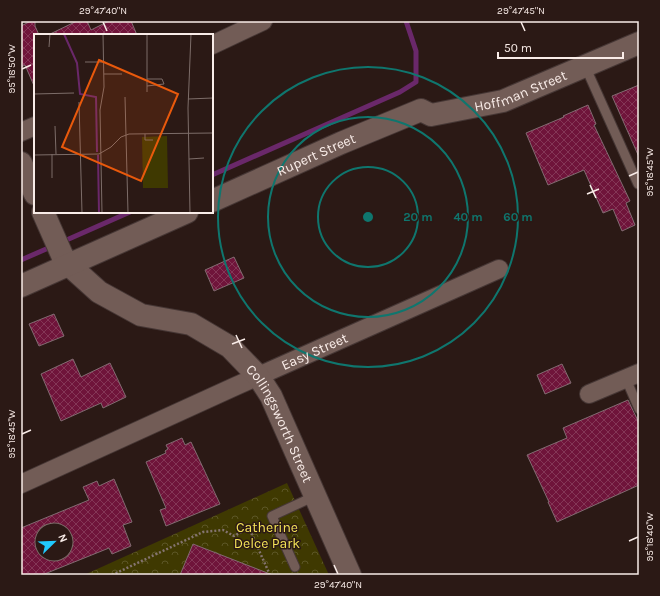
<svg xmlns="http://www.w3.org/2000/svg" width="660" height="596" viewBox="0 0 660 596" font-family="Karla,sans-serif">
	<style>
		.park { fill: url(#park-crowns) }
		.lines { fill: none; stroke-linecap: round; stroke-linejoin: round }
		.stream { stroke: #6a286a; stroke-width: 5 }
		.building { fill: url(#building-cross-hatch); stroke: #826b71; fill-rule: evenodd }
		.service-casing { stroke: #463735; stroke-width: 11 }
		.minor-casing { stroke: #463735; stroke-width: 20 }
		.tertiary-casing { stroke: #463735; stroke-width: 24 }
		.path { stroke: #847470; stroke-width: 2.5; stroke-dasharray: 2 2; stroke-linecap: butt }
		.service { stroke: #725c56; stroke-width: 9 }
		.minor { stroke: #725c56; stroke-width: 18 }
		.tertiary { stroke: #725c56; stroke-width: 22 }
		.ticks { fill: none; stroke: #f9ece8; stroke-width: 1.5 }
		.ring { fill: none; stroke: #0f766e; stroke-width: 2 }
		.labels { text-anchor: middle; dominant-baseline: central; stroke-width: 3; stroke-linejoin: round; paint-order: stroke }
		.street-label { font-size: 14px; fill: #f9ece8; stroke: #2b1915 }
		.park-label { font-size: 14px; fill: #f4e357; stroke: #2b1915 }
		.inset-river { fill: none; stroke: #6a286a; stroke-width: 2 }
		.inset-road { fill: none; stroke: #7d6d69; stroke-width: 1 }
		.view { fill: #e8590c; fill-opacity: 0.15; stroke: #e8590c; stroke-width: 2 }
		.inset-edge { fill: none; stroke: #f9ece8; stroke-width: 2 }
		.centre { fill: #0f766e; stroke: #2b1915; stroke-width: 2 }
		.ring-label { font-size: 12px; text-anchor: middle; font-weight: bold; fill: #0f766e; stroke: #2b1915; stroke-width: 3; stroke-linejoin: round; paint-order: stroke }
		.neatline { fill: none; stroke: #f9ece8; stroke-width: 1.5 }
		.ticks-label { font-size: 10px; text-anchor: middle; fill: #f9ece8 }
	</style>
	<defs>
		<pattern id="park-crowns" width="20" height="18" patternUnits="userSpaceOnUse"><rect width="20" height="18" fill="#3f3901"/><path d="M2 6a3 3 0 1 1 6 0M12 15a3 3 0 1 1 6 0" fill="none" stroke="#5c5626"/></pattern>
		<pattern id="building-cross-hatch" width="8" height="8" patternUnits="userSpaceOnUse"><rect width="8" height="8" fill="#6f143a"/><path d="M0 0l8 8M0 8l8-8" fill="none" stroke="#843656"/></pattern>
	</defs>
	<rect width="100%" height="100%" fill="#2b1915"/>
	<!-- park -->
	<path class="park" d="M287 483 329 575H84Z"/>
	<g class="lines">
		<!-- stream -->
		<path class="stream" d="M212 175 400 92 416 82V51L406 21
			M62 242 130 212
			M21 260 53 246"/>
	</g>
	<!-- building -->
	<path class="building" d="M31 21H35V26L39 35H35V88L25 65 21 67V26Z
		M77 21H87L91 30 109 21H131L137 35H48Z
		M639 85V157L612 96Z
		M588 105 596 124 594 125 630 201 626 203 635 225 622 231 613 209 603 213 584 170 548 185 526 133 564 117 563 116Z
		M234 257 244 278 214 291 205 270Z
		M54 314 64 336 39 346 29 324Z
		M73 359 81 377 110 363 126 397 103 408 101 403 61 421 41 374Z
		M562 364 571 383 545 394 537 375Z
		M628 400 639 423V485L557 522 548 502H549L527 455 567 438 563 428Z
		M182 438 185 445 191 442 220 504 166 526 160 510 166 508 146 462 166 453 165 451 168 449 166 445Z
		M114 479 132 522 123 525 131 546 112 554 109 548 42 575H21V528L89 500 83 487 97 481 99 486ZM42 530H66V554H42Z
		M193 544 270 574 269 575H180Z"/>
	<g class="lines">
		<!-- service casing -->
		<g class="service-casing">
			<path id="service" d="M585 66 638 184
				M626 379 639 409
				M295 567 272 516 315 496"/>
		</g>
		<!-- minor casing -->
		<g class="minor-casing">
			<g id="minor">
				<path d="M212 45 263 21"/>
				<path d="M21 132 35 126"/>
				<path d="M589 394 639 373"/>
				<path id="s1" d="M21 484 236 386 499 269"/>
			</g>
		</g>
		<!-- tertiary casing -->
		<g class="tertiary-casing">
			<g id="tertiary">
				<path d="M21 163 35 194"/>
				<path id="s2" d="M212 201 341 143 421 110 431 115 503 101 639 43"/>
				<path id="s3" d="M43 212 62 255 69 265 99 292 141 315 191 324 230 347 258 376 271 396 350 575"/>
				<path d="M21 286 187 212"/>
			</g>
		</g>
		<!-- path -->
		<path class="path" d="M112 575 203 532 223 530 234 536 249 528 270 575"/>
		<!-- service -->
		<use href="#service" class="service"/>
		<!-- minor -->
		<use href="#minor" class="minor"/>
		<!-- tertiary -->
		<use href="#tertiary" class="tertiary"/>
	</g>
	<!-- ticks -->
	<path class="ticks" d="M103 22 107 31M521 22 525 31M22 69 31 65M629 176 638 172M590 185 596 198M587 194 599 189M236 335 242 348M232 344 245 339M22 434 31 430M629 541 638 537M334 565 338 574"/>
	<!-- distance rings -->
	<g class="ring">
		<circle cx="368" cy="217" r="50"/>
		<circle cx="368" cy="217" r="100"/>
		<circle cx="368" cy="217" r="150"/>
	</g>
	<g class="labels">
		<!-- street labels -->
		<g class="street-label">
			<text stroke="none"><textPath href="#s2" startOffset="332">Hoffman Street</textPath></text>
			<text stroke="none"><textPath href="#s2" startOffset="114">Rupert Street</textPath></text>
			<text stroke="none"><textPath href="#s1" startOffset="322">Easy Street</textPath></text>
			<text stroke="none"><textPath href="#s3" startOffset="336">Collingsworth Street</textPath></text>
		</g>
		<!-- park labels -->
		<g class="park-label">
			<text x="267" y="527">Catherine<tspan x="267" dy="16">Delce Park</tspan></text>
		</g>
	</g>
	<!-- overview -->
	<g transform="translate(34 34)">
		<rect width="179" height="179" fill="#2b1915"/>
		<path d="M133 102 134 154H109L108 103Z" fill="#3f3901"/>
		<path class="inset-river" d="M30 0 43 29 46 60 62 63 63 118M64 121 65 179"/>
		<path class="inset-road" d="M15 13 16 0M51 28H70M70 40H88M113 52 130 50 128 45H113M113 58V0M0 60 40 59M91 63 94 179M154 65 179 64M45 68 48 179M21 92 22 120M111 100V106H119M18 120V144M0 121 65 120 77 113 87 103 95 100 179 99M155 125 170 124M68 179 66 76 70 53 69 0M156 179 154 74 157 0"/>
		<path class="view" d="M65 26 144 60 107 147 28 113Z"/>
		<rect width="179" height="179" class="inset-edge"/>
	</g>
	<circle cx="368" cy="217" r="6" class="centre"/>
	<g class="ring-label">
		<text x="418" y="221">20 m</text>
		<text x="468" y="221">40 m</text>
		<text x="518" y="221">60 m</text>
	</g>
	<!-- border -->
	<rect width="660" height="596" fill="none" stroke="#2b1915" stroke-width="44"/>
	<!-- north arrow -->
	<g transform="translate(54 542) rotate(67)"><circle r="19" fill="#2b1915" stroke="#7d6d69"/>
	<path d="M0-3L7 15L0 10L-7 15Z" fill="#21c9fd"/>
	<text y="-6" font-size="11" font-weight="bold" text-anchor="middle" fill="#f9ece8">N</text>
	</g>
	<!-- scale -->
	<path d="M498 52v6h125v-6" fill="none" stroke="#f9ece8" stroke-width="2"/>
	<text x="504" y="52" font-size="12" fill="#f9ece8" stroke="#2b1915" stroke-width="3" paint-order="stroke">50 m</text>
	<rect x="22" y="22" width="616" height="552" class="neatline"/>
	<g class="ticks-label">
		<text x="103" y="14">29°47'40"N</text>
		<text x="521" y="14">29°47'45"N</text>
		<text transform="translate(11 69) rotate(-90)" y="4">95°18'50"W</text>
		<text transform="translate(649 172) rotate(-90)" y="4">95°18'45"W</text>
		<text transform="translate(11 434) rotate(-90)" y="4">95°18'45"W</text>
		<text transform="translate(649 537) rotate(-90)" y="4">95°18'40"W</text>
		<text x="338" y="588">29°47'40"N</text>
	</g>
</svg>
